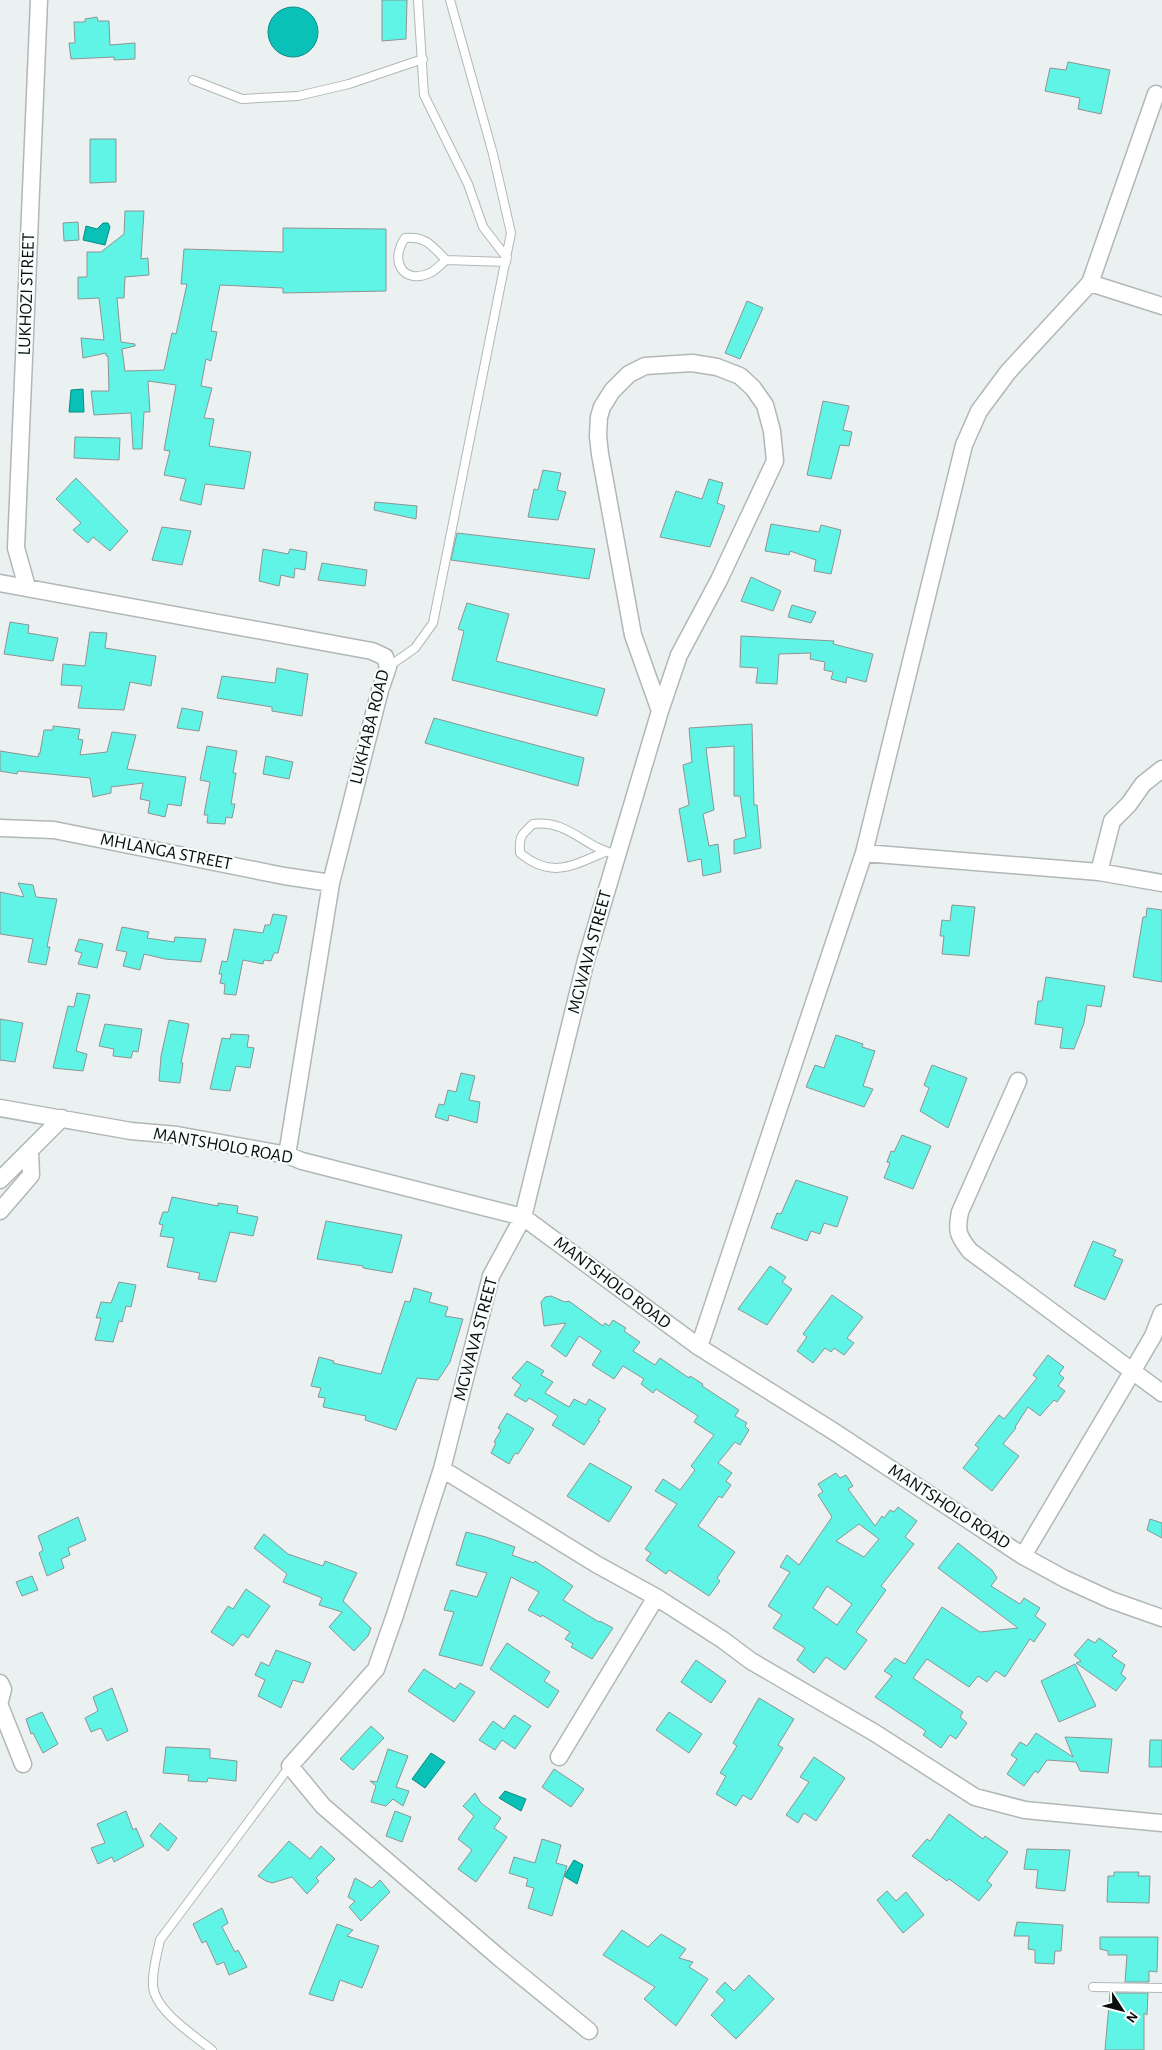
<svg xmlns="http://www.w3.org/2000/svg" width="1162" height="2050" viewBox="0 0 1162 2050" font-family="'Alegreya Sans',sans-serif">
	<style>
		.water { fill: #09c1b6; stroke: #0a8b83 }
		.building { fill: #60f4e7; stroke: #8e9493; fill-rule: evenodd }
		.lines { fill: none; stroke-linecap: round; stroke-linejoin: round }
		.lane-casing { stroke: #b1b7b7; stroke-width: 10 }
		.street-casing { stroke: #b1b7b7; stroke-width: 19 }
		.lane { stroke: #fff; stroke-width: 8 }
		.street { stroke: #fff; stroke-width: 16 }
		.labels { text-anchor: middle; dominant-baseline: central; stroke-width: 4.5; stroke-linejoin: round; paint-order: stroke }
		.street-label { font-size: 18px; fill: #0b0d0c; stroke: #f7fefd }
	</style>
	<rect width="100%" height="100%" fill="#eaf1f0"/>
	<!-- water -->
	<path class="water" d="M268 32a25 25 0 1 1 50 0a25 25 0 1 1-50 0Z
		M103 223H108L110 227 105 245 83 240 86 226 97 229Z
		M83 389 84 412H69L71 390Z
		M431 1753 445 1762 425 1788 412 1779Z
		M505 1791 526 1799 521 1811 499 1798Z
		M574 1860 583 1865 577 1884 564 1876Z"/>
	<!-- building -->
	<path class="building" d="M382 0H407L406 39 382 41Z
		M97 17 98 21H109L110 45 135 43V59L114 60V57L71 59 69 43H75L74 22H85V19Z
		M1068 62 1110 70 1101 114 1078 109 1080 98 1045 91 1050 68 1066 70Z
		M90 139H116V182L90 183Z
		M125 211H144L141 259 148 258 149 275 125 277 124 298H117L121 342 135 344V346L122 349 125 371 164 370 172 333 176 334 187 284H181L184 249 283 252V228L386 229V291L283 293V288L220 285 211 331 217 332 211 361 206 359 201 386 212 388 204 418 214 419 209 446 251 452 244 489 205 484 201 505 180 500 186 479 164 475 170 451 164 450 176 385 148 381 150 412H144L142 449H133L131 413 94 415 91 391H109L108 356H106V353L83 358 81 338 104 340 99 298 78 299V277H87V252H101L124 234Z
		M78 222 79 240 64 241 63 223Z
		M747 301 763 308 740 359 725 353Z
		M823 401 849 406 843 430 852 432 849 446 840 445 831 479 807 475Z
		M75 437 120 438 119 460 74 458Z
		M543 470 561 473 557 490 566 492 558 520 528 517 534 489 538 490Z
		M76 478 128 531 110 551 93 537 88 543 73 530 81 523 56 499Z
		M709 479 723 483 717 503 725 506 710 547 660 537 676 491 702 499Z
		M375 502 417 506 416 519 374 510Z
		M771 524 819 532 821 525 841 530 831 574 814 571 816 560 790 551 789 555 765 551Z
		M162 527 191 531 182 565 152 560Z
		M457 533 595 549 589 579 451 560Z
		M263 549 288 554 290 549 307 552 305 570 295 568 294 578 281 575 279 586 259 581Z
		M322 563 367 570 365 586 318 580Z
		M751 577 781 591 773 611 741 601Z
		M467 603 509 614 496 661 605 689 597 716 452 680 464 631 458 629Z
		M792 605 816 612 811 623 788 617Z
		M10 622 29 625 28 633 58 638 53 661 4 654Z
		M90 632 107 633 105 648 156 656 151 686 130 682 124 710 78 708 82 686 61 685 63 664 85 666Z
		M741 636 834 641 833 644 873 654 866 682 847 677 846 683 831 679 833 672 824 670 825 662 810 659 811 653 779 654 777 684 756 683 758 668 740 667Z
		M277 668 308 674 302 716 272 711V707L217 698 222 676 275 683Z
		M182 708 203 712 199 731 177 728Z
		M434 718 584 758 578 786 425 743Z
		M752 724 754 805H757L761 848 734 854V840L746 837 740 796H734V746L706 748 714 810 703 814 709 846 718 844 721 872 703 876 701 859 688 862 679 809 689 805 683 765 692 762 689 728Z
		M53 726 80 729 78 739 83 740 80 755 107 752 112 732 136 735 127 769 186 777 181 806 168 804 165 817 148 813 150 801 140 799 143 783 111 787V793L93 797 90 778 18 771 17 774 0 771V751L38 757 39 753H40L44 730H53Z
		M207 746 237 751 233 773H236L231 804H235L232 818 226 817 225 824 207 823 208 815H204L210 782 200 780Z
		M266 756 293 762 289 779 263 774Z
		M18 883 33 885 36 897 57 899 47 947H50L46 965 28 962 33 939 0 934V892L24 897Z
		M952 905 975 907 969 956 942 954 944 936H940L942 920 950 921Z
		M1147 908 1162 910V982L1133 977 1143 917H1146Z
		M273 914 287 916 278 953H274L271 961 264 960 263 964 243 960 236 995 224 994 225 984 220 983 222 974H219L222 961 227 962 234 929 263 933 265 925H270Z
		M122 927 149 932 147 938 174 942 175 937 206 939 201 962 165 959 144 954 140 970 123 966 127 952 116 950Z
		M79 939 103 944 97 968 78 964 82 953 75 951Z
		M1046 977 1105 986 1101 1007 1087 1005 1084 1023 1074 1049 1060 1048 1063 1028 1035 1024 1038 1001H1042Z
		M77 993 90 995 76 1051 87 1054 83 1071 53 1068 68 1006 74 1007Z
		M0 1019 23 1023 15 1062 0 1060Z
		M169 1020 189 1024 181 1063H183L180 1083 159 1081 161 1056Z
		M105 1024 142 1029 138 1052 133 1051 131 1058 113 1056 114 1049 99 1046Z
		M231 1034 249 1035 247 1047 254 1048 250 1068 236 1066 230 1091 210 1089 222 1038 230 1039Z
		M836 1035 863 1044 862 1047 875 1051 863 1086 873 1089 864 1107 806 1087 815 1065 824 1068Z
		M932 1065 967 1078 948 1128 920 1111 929 1088 924 1085Z
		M461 1073 475 1076 469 1100 480 1102 477 1123 449 1115 448 1121 435 1117 439 1104 444 1105 448 1090 456 1092Z
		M902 1135 931 1146 913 1189 884 1178 890 1163 887 1162 891 1151 894 1152Z
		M796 1180 848 1197 837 1227 824 1223 820 1234 811 1231 807 1241 771 1228 777 1213 781 1214Z
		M172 1197 218 1206V1203L238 1206 237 1213 258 1217 253 1236 230 1232 216 1282 198 1279 200 1273 167 1267 174 1238 160 1236 163 1225 159 1224 163 1212H168Z
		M326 1221 402 1235 392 1273 363 1268V1266L317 1259Z
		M1093 1241 1116 1250 1113 1256 1123 1260 1105 1300 1074 1286Z
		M770 1266 786 1277 782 1282 792 1289 767 1325 738 1309Z
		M119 1282 136 1285 131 1307 126 1306 122 1322 119 1321 113 1342 95 1340 101 1318H96L101 1302 111 1303Z
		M414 1288 432 1293 429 1302 448 1307 445 1316 463 1319 450 1362 438 1380 417 1378 396 1430 365 1420 366 1416 323 1407 325 1398 318 1397 321 1388 311 1386 319 1357 334 1361 333 1363 381 1374 405 1301 410 1302Z
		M832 1295 863 1317 847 1338 854 1343 844 1355 834 1348 831 1352 825 1348 813 1363 797 1351 807 1337 803 1334Z
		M551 1296 565 1302 569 1301 603 1326 605 1323 609 1326 613 1320 626 1328 624 1331 640 1342 633 1351 655 1365 660 1358 689 1378 690 1376 703 1384 702 1386 739 1410 735 1416 747 1423 745 1426 749 1430 740 1445 735 1442 718 1463 732 1473 726 1481 731 1485 722 1498 719 1496 698 1526 735 1552 717 1578 720 1581 709 1596 669 1570 666 1574 646 1560 651 1553 645 1549 677 1504 655 1491 663 1479 680 1490 695 1470 691 1466 714 1435 694 1422 698 1416 656 1389 653 1393 641 1384 644 1379 623 1366 614 1379 592 1365 601 1351 579 1336 566 1357 551 1346 566 1323 544 1326 541 1302 545 1297Z
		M1048 1355 1064 1367 1059 1374 1064 1378 1058 1386 1065 1391 1057 1402 1054 1400 1040 1416 1028 1407 1015 1427 1016 1428 1003 1444 1019 1456 992 1491 963 1468 979 1448 975 1445 999 1415 1004 1419 1037 1378 1033 1375Z
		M527 1361 544 1371 541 1375 553 1382 545 1393 569 1407 574 1399 586 1405 589 1399 606 1409 598 1420 600 1421 584 1445 552 1425 558 1416 529 1398 526 1402 514 1395 521 1385 512 1378Z
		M507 1413 534 1429 518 1454 515 1453 509 1464 491 1453 496 1443 494 1442 501 1430 498 1428Z
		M590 1463 632 1487 609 1522 567 1496Z
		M836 1473 840 1478 846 1475 853 1486 848 1489 875 1526 882 1516 884 1518 890 1510 894 1512 898 1507 917 1521 905 1537 914 1544 881 1586 886 1590 856 1632 867 1640 845 1670 826 1657 814 1673 797 1660 805 1648 773 1628 782 1615 768 1606 790 1572 780 1567 787 1555 799 1565 832 1517 818 1495 823 1492 818 1484ZM859 1524 879 1539 864 1557 836 1541ZM827 1586 852 1604 837 1625 813 1608Z
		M78 1517 86 1540 68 1548 70 1555 61 1559 64 1568 47 1576 39 1553 43 1550 38 1536Z
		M1150 1519 1162 1523V1538L1147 1530Z
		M466 1532 486 1537 515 1547 512 1555 534 1563 535 1561 573 1586 563 1600 599 1622 600 1621 613 1628 592 1659 571 1647 573 1644 565 1639 570 1632 542 1615 541 1617 528 1610 539 1592 511 1577 482 1666 439 1655 454 1612 444 1610 451 1590 477 1597 487 1573 456 1565Z
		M264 1534 288 1554 323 1566 325 1561 357 1573 343 1601 371 1628 368 1636 354 1651 329 1627 342 1612 319 1605 322 1598 283 1582 287 1574 254 1548Z
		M958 1543 992 1570 997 1578 991 1586 1020 1604 1024 1598 1040 1608 1035 1616 1046 1624 1034 1642 1030 1639 1005 1677 996 1671 987 1682 978 1676 969 1687 927 1659 913 1678 963 1712 960 1717 967 1723 956 1739 950 1735 941 1748 923 1735 926 1731 875 1697 892 1676 884 1671 895 1658 905 1664 942 1607 980 1632 1018 1628 938 1568Z
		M32 1576 38 1590 22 1596 16 1582Z
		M246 1589 270 1606 248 1638 242 1634 233 1646 211 1632 228 1606 233 1609Z
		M1099 1638 1117 1651 1112 1656 1125 1665 1121 1674 1126 1678 1116 1691 1076 1663 1081 1661 1074 1655 1088 1639 1095 1643Z
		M507 1643 550 1672 544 1681 559 1691 548 1708 490 1669Z
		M276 1650 311 1663 303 1683 293 1680 281 1708 258 1696 265 1680 255 1675 261 1662 269 1666Z
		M696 1660 726 1681 711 1703 681 1682Z
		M1075 1664 1096 1706 1059 1722 1041 1681Z
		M424 1669 455 1689 460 1683 475 1692 454 1722 408 1691Z
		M112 1688 128 1731 107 1741 101 1728 91 1732 85 1718 98 1711 93 1697Z
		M759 1698 794 1719 778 1745 783 1748 751 1800 743 1795 736 1806 716 1794 726 1776 720 1773 737 1746 733 1743Z
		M42 1712 58 1744 43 1753 33 1733 31 1734 26 1719Z
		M669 1712 702 1734 689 1753 656 1730Z
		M514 1715 531 1726 515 1749 502 1740 495 1750 479 1740 493 1721 504 1729Z
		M371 1726 384 1738 353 1770 340 1759Z
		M1036 1733 1073 1757 1065 1737 1112 1739 1108 1773 1080 1771 1076 1762 1047 1760 1038 1773 1035 1771 1024 1786 1007 1774 1017 1759 1011 1755 1020 1742 1027 1746Z
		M1150 1740H1162V1767H1149Z
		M166 1747 210 1749V1758L237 1761 236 1781 208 1778 207 1782 188 1781 189 1775 163 1773Z
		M388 1749 408 1756 396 1787 409 1791 403 1806 393 1799 386 1806 371 1802 376 1786 370 1781 377 1782Z
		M814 1757 845 1778 816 1821 804 1813 798 1823 786 1815 809 1782 800 1777Z
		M554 1769 584 1789 571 1807 542 1787Z
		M475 1793 481 1803 501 1818 494 1828 507 1837 476 1882 458 1869 472 1850 458 1839 474 1816 463 1806Z
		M126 1811 133 1830 136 1828 144 1846 114 1862 112 1857 98 1864 91 1848 105 1843 97 1824Z
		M395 1811 411 1817 402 1842 386 1836Z
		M949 1814 983 1839 985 1836 1008 1852 987 1881 992 1885 979 1901 949 1879 947 1881 912 1856 927 1839 930 1841Z
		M160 1823 177 1838 168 1851 150 1836Z
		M542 1839 561 1845 556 1863 567 1866 552 1916 528 1908 534 1888 526 1886 528 1879 509 1873 514 1857 535 1863Z
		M289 1841 310 1859 321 1846 335 1859 316 1878 319 1881 307 1894 292 1877 272 1883 266 1881 258 1876Z
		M1027 1849 1070 1850 1065 1891 1036 1888 1038 1870 1024 1869Z
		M1114 1872H1139L1138 1876H1150L1149 1903 1107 1902 1108 1876H1114Z
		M355 1878 372 1888 380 1880 390 1892 361 1921 349 1907 355 1901 348 1897Z
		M887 1891 896 1901 906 1892 924 1915 903 1933 877 1900Z
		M222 1908 228 1923 222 1927 235 1952 238 1950 247 1967 229 1975 224 1962 217 1965 206 1941 202 1943 193 1924Z
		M1017 1922 1063 1925 1061 1951H1055L1054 1964 1035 1963V1950L1028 1949 1029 1936H1014Z
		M337 1924 353 1930 347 1936 379 1946 362 1988 340 1980 333 2001 309 1994Z
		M622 1930 648 1947 661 1934 686 1949 679 1958 693 1962 689 1967 708 1979 676 2026 644 1999 655 1987 603 1955Z
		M1100 1937H1158L1157 1972 1149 1971V1982H1125L1127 1955H1108V1951L1100 1949Z
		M749 1975 774 1999 736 2039 711 2015 725 2000 716 1992 725 1982 734 1991Z
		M1110 1993H1148L1147 2015 1144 2013V2050H1105Z"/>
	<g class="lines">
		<!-- lane casing -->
		<g class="lane-casing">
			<path id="lane" d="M418 0 424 95 468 184 483 227 507 258
				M193 80 242 99 298 96 349 84 423 59
				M446 260C441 264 436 270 430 273 403 285 389 261 405 238 426 236 432 246 446 260L506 262
				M388 667 415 648 433 623 511 233 493 154 450 0
				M605 852C572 866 551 879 520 853 519 836 521 835 533 824 570 820 584 848 616 854
				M1093 1987 1162 1988
				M212 2050C194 2035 155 2011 153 1986 152 1970 157 1955 160 1940L290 1766"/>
		</g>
		<!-- street casing -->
		<g class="street-casing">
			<path id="street" d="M1090 283 1162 306
				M0 583 372 651 385 657 388 667 380 690 331 883 287 1155
				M27 587 16 548 39 0
				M0 828 54 830 284 876 331 883
				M864 853 1099 872 1162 883
				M1099 872 1112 821 1129 804 1143 784 1162 769
				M1018 1081 960 1212C956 1231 958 1236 970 1251L1162 1393
				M0 1108 131 1131 177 1135 287 1155 302 1161 523 1217 699 1347 833 1431 1023 1556 1065 1579 1111 1600 1162 1618
				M0 1180 62 1118
				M0 1211 31 1175 30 1152
				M699 1347 864 853 964 445 979 411 1008 372 1090 283 1156 94
				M442 1469 596 1564 656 1597 723 1640 751 1661 875 1733 975 1797 1025 1810 1162 1823
				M1023 1556 1132 1372 1153 1336 1162 1313
				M0 1683 3 1689 0 1701
				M0 1706 23 1764
				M559 1757 656 1597
				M589 2031 502 1960 323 1806 290 1766 376 1669 395 1615 442 1469 491 1276 523 1217 586 960 660 711 679 655 719 580 775 461 772 431 765 405 753 388 740 376 717 367 692 363 645 366 629 374 612 391 602 407 599 417 598 436 600 454 633 635 660 711"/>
		</g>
		<!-- lane -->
		<use href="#lane" class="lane"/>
		<!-- street -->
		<use href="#street" class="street"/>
	</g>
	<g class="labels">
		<!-- street labels -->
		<g class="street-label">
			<text transform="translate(27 294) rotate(-88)">LUKHOZI STREET</text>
			<text transform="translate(370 727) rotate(-76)">LUKHABA ROAD</text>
			<text transform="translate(166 852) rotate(11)">MHLANGA STREET</text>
			<text transform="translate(590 952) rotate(-75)">MGWAVA STREET</text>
			<text transform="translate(223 1146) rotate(10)">MANTSHOLO ROAD</text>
			<text transform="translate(612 1283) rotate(37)">MANTSHOLO ROAD</text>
			<text transform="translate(476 1339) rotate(-75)">MGWAVA STREET</text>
			<text transform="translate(949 1507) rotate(33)">MANTSHOLO ROAD</text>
		</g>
	</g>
	<!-- north arrow -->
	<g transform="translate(1122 2010) rotate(126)" stroke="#f7fefd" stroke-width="4" paint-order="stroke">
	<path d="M0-4L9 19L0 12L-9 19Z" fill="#0b0d0c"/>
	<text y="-8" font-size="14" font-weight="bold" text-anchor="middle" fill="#0b0d0c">N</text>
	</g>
</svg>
